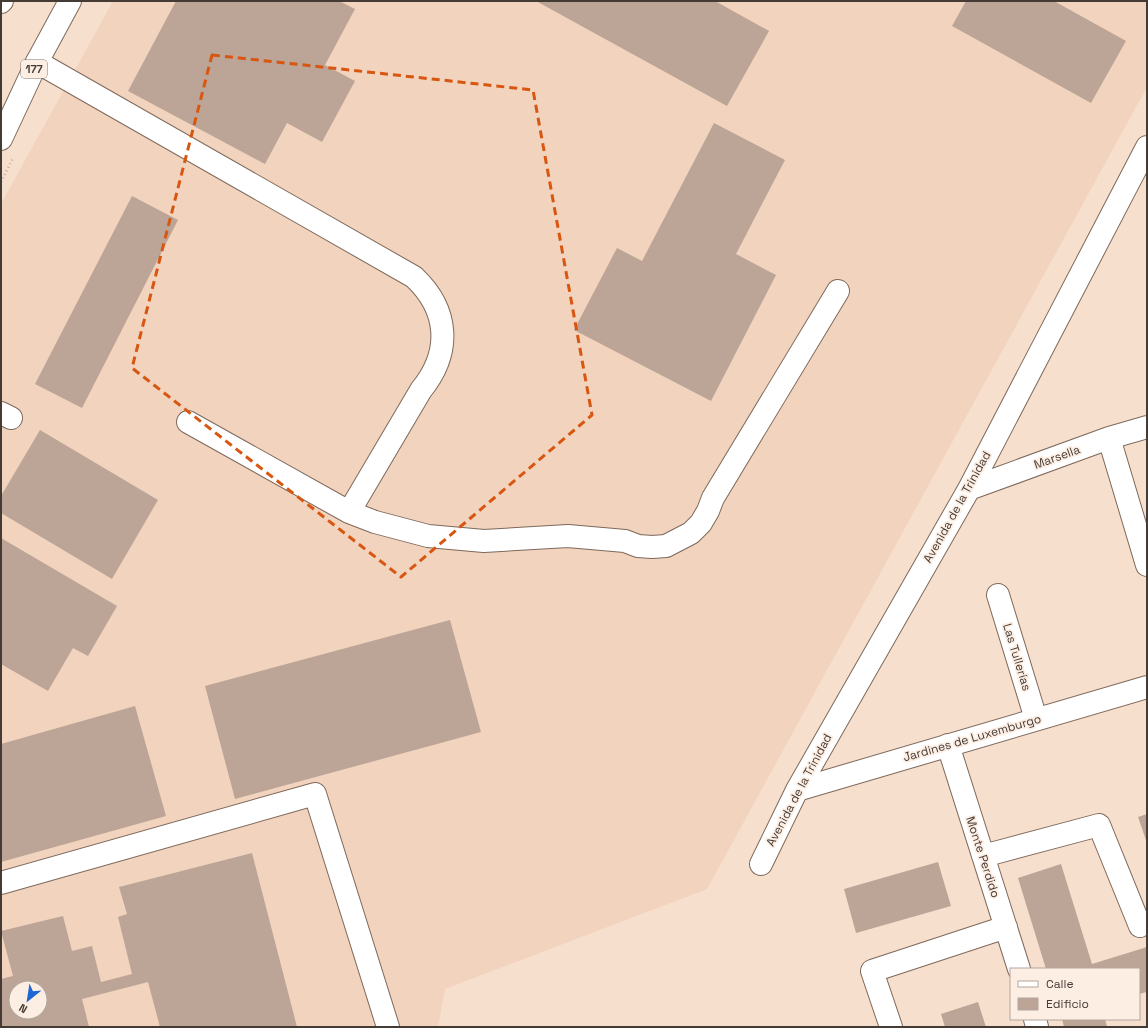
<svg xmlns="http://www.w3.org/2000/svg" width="1148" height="1028" viewBox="0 0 1148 1028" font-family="'Space Grotesk',sans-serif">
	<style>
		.built { fill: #f1d3be; fill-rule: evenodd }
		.building { fill: #bca596; fill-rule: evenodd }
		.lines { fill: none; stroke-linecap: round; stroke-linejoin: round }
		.minor-casing { stroke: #7e695b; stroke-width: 24 }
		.major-casing { stroke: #7e695b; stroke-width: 24 }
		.path { stroke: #c1ad9f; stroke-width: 2.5; stroke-dasharray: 1 3; stroke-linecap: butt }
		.minor { stroke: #fff; stroke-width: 22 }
		.major { stroke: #fff; stroke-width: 22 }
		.marked { fill: none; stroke: #d85610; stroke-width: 3; stroke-dasharray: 8 5; stroke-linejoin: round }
		.labels { text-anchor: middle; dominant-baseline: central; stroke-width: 3.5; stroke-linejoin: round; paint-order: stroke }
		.shield { fill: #fdeee4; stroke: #7c7169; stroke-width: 1 }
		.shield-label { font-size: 11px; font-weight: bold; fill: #443b34 }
		.street-label { font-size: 12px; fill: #443b34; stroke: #fdeee4 }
	</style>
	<rect width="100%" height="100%" fill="#f7dfce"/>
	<!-- built -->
	<path class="built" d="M113 1H1147V87L707 889 445 989 438 1027H1V204ZM16 988H40V1012H16Z"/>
	<!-- building -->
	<path class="building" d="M176 1H339L355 9 325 65 355 81 322 142 287 123 265 164 128 91Z
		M536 1H715L769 31 727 106Z
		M966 1H1054L1126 41 1091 103 952 26Z
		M714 123 785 160 736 254 776 275 711 401 574 330 617 248 642 261Z
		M132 196 178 220 82 408 35 384Z
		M40 430 158 500 112 579 1 513V496Z
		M1 538 117 606 88 656 73 648 48 691 1 664Z
		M450 620 481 732 235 799 205 686Z
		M135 706 166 816 1 862V744Z
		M1147 814V843L1138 817Z
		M252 853 297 1027H160L148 982 82 999 89 1027H1V979L13 976 1 931 63 916 72 951 92 946 101 982 132 974 118 917 127 914 119 887ZM16 988H40V1012H16Z
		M938 862 951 906 856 933 844 889Z
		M1061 864 1092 964 1147 947V992L1139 994V969H1046L1018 878Z
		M978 1002 986 1027H945L941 1014Z
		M1062 1019H1105L1107 1027H1064Z"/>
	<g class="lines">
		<!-- minor casing -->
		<g class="minor-casing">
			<path id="minor" d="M37 62 414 277C449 310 452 352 421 390L349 512
				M1 413 11 418
				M188 422 349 512 375 522 428 536 484 541 568 536 625 541 638 546 652 547 666 546 691 533 701 523 708 511 713 498 838 291
				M1109 438 1147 565
				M969 489 1109 438 1147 427
				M998 595 1036 719
				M948 745 1019 969
				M797 790 1147 687
				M983 856 1099 825 1140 926
				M761 864 797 790 969 489 1147 147
				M1 883 315 794 388 1027
				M1035 1019 1037 1027
				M891 1027 872 971 1006 927"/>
		</g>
		<!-- major casing -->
		<g class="major-casing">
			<path id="major" d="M1 2 2 1
				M1 139 37 62 70 1"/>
		</g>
		<!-- path -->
		<path class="path" d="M1 182 13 158"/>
		<!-- minor -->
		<use href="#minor" class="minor"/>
		<!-- major -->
		<use href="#major" class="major"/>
	</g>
	<!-- marked area -->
	<path class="marked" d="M212 55 533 90 592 415 401 577 132 368Z"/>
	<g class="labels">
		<!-- shield labels -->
		<rect class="shield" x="21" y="60" width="26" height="18" rx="3"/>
		<g class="shield-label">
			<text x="34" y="69">177</text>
		</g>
		<!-- street labels -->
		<g class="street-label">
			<text transform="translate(1057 457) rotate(-20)">Marsella</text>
			<text transform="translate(957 507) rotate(-61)">Avenida de la Trinidad</text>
			<text transform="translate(1017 657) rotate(73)">Las Tullerías</text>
			<text transform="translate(972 738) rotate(-16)">Jardines de Luxemburgo</text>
			<text transform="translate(799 790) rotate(-62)">Avenida de la Trinidad</text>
			<text transform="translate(983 857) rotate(72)">Monte Perdido</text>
		</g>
	</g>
	<!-- border -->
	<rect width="1148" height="1028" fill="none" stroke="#443b34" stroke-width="4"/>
	<!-- legend -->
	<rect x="1010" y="968" width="130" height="52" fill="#fdeee4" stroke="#b3a69e"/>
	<rect x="1018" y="981" width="20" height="6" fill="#ffffff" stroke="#b3a69e"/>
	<text x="1046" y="988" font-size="12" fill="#443b34">Calle</text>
	<rect x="1018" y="998" width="20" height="12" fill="#bca596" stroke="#b3a69e"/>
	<text x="1046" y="1008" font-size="12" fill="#443b34">Edificio</text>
	<!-- north arrow -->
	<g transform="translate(28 1000) rotate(210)"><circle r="19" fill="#fdeee4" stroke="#b3a69e"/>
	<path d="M0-3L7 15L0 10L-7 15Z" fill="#1f67d2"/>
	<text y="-6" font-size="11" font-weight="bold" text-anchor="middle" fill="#443b34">N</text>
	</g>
</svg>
